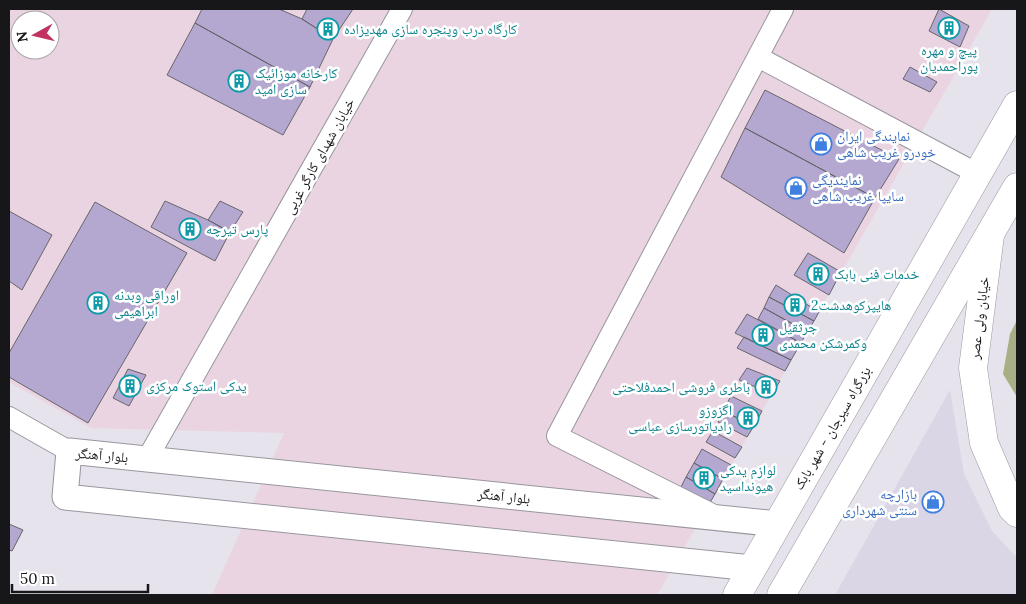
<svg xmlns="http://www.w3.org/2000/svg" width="1026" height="604" viewBox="0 0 1026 604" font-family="Lora,'Noto Naskh Arabic',serif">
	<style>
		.built { fill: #dbd6e6 }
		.industrial { fill: #ead4e1; fill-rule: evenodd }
		.forest { fill: #aaae84 }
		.building { fill: #b5a8d0; stroke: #67656c }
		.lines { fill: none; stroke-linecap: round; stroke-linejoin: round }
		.minor-casing { stroke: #98969e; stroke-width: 22 }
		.tertiary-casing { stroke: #98969e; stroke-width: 27 }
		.secondary-casing { stroke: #98969e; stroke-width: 29 }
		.trunk-casing { stroke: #98969e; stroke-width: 29 }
		.minor { stroke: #fff; stroke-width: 20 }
		.tertiary { stroke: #fff; stroke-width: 25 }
		.secondary { stroke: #fff; stroke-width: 28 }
		.trunk { stroke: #fff; stroke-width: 28 }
		.labels { text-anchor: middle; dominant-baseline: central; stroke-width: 5; stroke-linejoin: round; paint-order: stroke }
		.culture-label { font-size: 14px; fill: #0d838f; stroke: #fff; text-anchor: start }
		.shop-label { font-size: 14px; fill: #366cbe; stroke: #fff; text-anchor: start }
		.street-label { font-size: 14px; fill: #171619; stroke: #fff }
	</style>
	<rect width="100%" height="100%" fill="#e6e3ec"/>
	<!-- built -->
	<path class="built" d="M950 390 964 474 992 531 1017 558V595H835Z"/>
	<!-- industrial -->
	<path class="industrial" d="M9 9H992L657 595H212L284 433 91 428 9 382ZM20 20H50V50H20Z"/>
	<!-- forest -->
	<path class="forest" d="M1017 320V397L1003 374 1010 334Z"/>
	<!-- building -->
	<path class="building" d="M202 9H279L302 19 333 39 310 87 195 23Z
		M307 9H353L333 39 302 19Z
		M939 9 969 26 960 47 929 31Z
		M195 23 310 87 283 135 167 75Z
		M910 67 937 82 930 92 903 79Z
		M765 90 899 159 875 198 745 128Z
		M745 128 875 198 844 253 721 177Z
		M165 201 208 220 230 232 215 261 151 227Z
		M220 201 243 212 230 232 208 220Z
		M95 202 187 253 88 423 9 377V353Z
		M9 211 52 235 22 290 9 281Z
		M808 253 841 272 829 295 794 275Z
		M776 285 819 312 814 321 769 297Z
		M769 297 814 321 807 332 764 308Z
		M764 308 807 332 801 343 758 319Z
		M747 314 801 343 791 360 735 333Z
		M744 337 791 360 785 371 737 348Z
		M747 368 780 381 772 394 739 380Z
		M128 369 146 375 129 406 113 398Z
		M731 396 762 411 754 426 723 411Z
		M723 411 754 426 747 437 718 422Z
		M713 431 742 447 735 458 706 442Z
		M702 449 731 465 723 479 694 463Z
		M694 463 723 479 715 494 686 477Z
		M686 477 715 494 708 506 679 491Z
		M9 524 23 530 12 551 9 550Z"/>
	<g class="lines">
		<!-- minor casing -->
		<g class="minor-casing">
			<path id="minor" d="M758 57 978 174
				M9 417 69 451
				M147 459 402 9
				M712 514 557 436 783 9"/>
		</g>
		<!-- tertiary casing -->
		<g class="tertiary-casing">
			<path id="tertiary" d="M752 568 65 497 69 451 778 524"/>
		</g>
		<!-- secondary casing -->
		<g class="secondary-casing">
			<path id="secondary" d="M990 235 973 368 984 443 1012 508 1017 513"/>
		</g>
		<!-- trunk casing -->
		<g class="trunk-casing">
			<path id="trunk" d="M737 595 1017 105
				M781 595 1017 187"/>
		</g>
		<!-- minor -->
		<use href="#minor" class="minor"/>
		<!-- tertiary -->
		<use href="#tertiary" class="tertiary"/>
		<!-- secondary -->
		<use href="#secondary" class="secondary"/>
		<!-- trunk -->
		<use href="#trunk" class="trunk"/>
	</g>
	<!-- icons -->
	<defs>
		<g id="building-ring" transform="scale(1.125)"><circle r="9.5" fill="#fff" stroke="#0f9aa8" stroke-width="1.5"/><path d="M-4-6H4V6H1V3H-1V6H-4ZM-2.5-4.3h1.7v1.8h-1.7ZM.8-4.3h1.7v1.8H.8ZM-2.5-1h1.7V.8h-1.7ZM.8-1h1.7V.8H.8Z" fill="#0f9aa8"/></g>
		<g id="shop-ring" transform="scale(1.125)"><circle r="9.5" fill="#fff" stroke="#3f7fe0" stroke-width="1.5"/><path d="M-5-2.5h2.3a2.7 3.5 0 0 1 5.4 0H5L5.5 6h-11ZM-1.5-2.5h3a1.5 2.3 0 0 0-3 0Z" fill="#3f7fe0"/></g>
	</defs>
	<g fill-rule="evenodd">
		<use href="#building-ring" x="949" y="28"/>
		<use href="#building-ring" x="328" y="29"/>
		<use href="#building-ring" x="239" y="81"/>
		<use href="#shop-ring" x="821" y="144"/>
		<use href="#shop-ring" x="796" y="188"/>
		<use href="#building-ring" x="190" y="229"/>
		<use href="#building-ring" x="818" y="274"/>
		<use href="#building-ring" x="98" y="303"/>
		<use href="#building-ring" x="795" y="305"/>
		<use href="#building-ring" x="763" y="335"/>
		<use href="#building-ring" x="130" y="386"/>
		<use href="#building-ring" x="766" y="387"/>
		<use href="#building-ring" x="748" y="418"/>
		<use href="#building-ring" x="704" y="478"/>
		<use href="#shop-ring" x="933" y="502"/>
	</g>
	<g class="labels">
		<!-- culture labels -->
		<g class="culture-label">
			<text x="344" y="29">کارگاه درب وپنجره سازی مهدیزاده</text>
			<text x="949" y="50" text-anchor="middle">پیچ و مهره<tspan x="949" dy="16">پوراحمدیان</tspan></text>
			<text x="255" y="73">کارخانه موزائیک<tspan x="255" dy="16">سازی امید</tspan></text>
			<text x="206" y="229">پارس تیرچه</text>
			<text x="834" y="274">خدمات فنی بابک</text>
			<text x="114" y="295">اوراقی وبدنه<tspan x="114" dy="16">ابراهیمی</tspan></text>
			<text x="811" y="305">هایپرکوهدشت2</text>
			<text x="779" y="327">جرثقیل<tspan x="779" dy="16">وکمرشکن محمدی</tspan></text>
			<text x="146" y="386">یدکی استوک مرکزی</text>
			<text x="750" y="387" text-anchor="end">باطری فروشی احمدفلاحتی</text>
			<text x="732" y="410" text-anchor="end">اگزوزو<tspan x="732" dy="16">رادیاتورسازی عباسی</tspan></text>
			<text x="720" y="470">لوازم یدکی<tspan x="720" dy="16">هیونداسید</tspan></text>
		</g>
		<!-- shop labels -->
		<g class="shop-label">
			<text x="837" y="136">نمایندگی ایران<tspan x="837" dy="16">خودرو غریب شاهی</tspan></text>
			<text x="812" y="180">نمایندیگی<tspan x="812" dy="16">سایپا غریب شاهی</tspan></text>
			<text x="917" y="494" text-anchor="end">بازارچه<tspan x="917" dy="16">سنتی شهرداری</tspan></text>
		</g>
		<!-- street labels -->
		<g class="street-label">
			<text transform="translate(319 156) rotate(-61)">خیابان شهدای کارگر غربی</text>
			<text transform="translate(979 318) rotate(-83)">خیابان ولی عصر</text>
			<text transform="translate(832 428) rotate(-60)">بزرگراه سیرجان - شهر بابک</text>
			<text transform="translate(102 455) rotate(5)">بلوار آهنگر</text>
			<text transform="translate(504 496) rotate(6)">بلوار آهنگر</text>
		</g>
	</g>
	<!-- border -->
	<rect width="1026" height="604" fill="none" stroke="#171619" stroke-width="20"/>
	<!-- north arrow -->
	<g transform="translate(35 35) rotate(262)"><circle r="24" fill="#ffffff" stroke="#a2a2a3"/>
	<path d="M0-4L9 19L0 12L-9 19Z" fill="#c23460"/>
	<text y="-8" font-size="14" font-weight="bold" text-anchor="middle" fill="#171619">N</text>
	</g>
	<!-- scale -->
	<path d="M12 584v8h136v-8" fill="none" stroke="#171619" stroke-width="2.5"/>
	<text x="20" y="584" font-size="15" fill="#171619" stroke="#ffffff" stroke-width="4" paint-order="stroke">50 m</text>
</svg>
